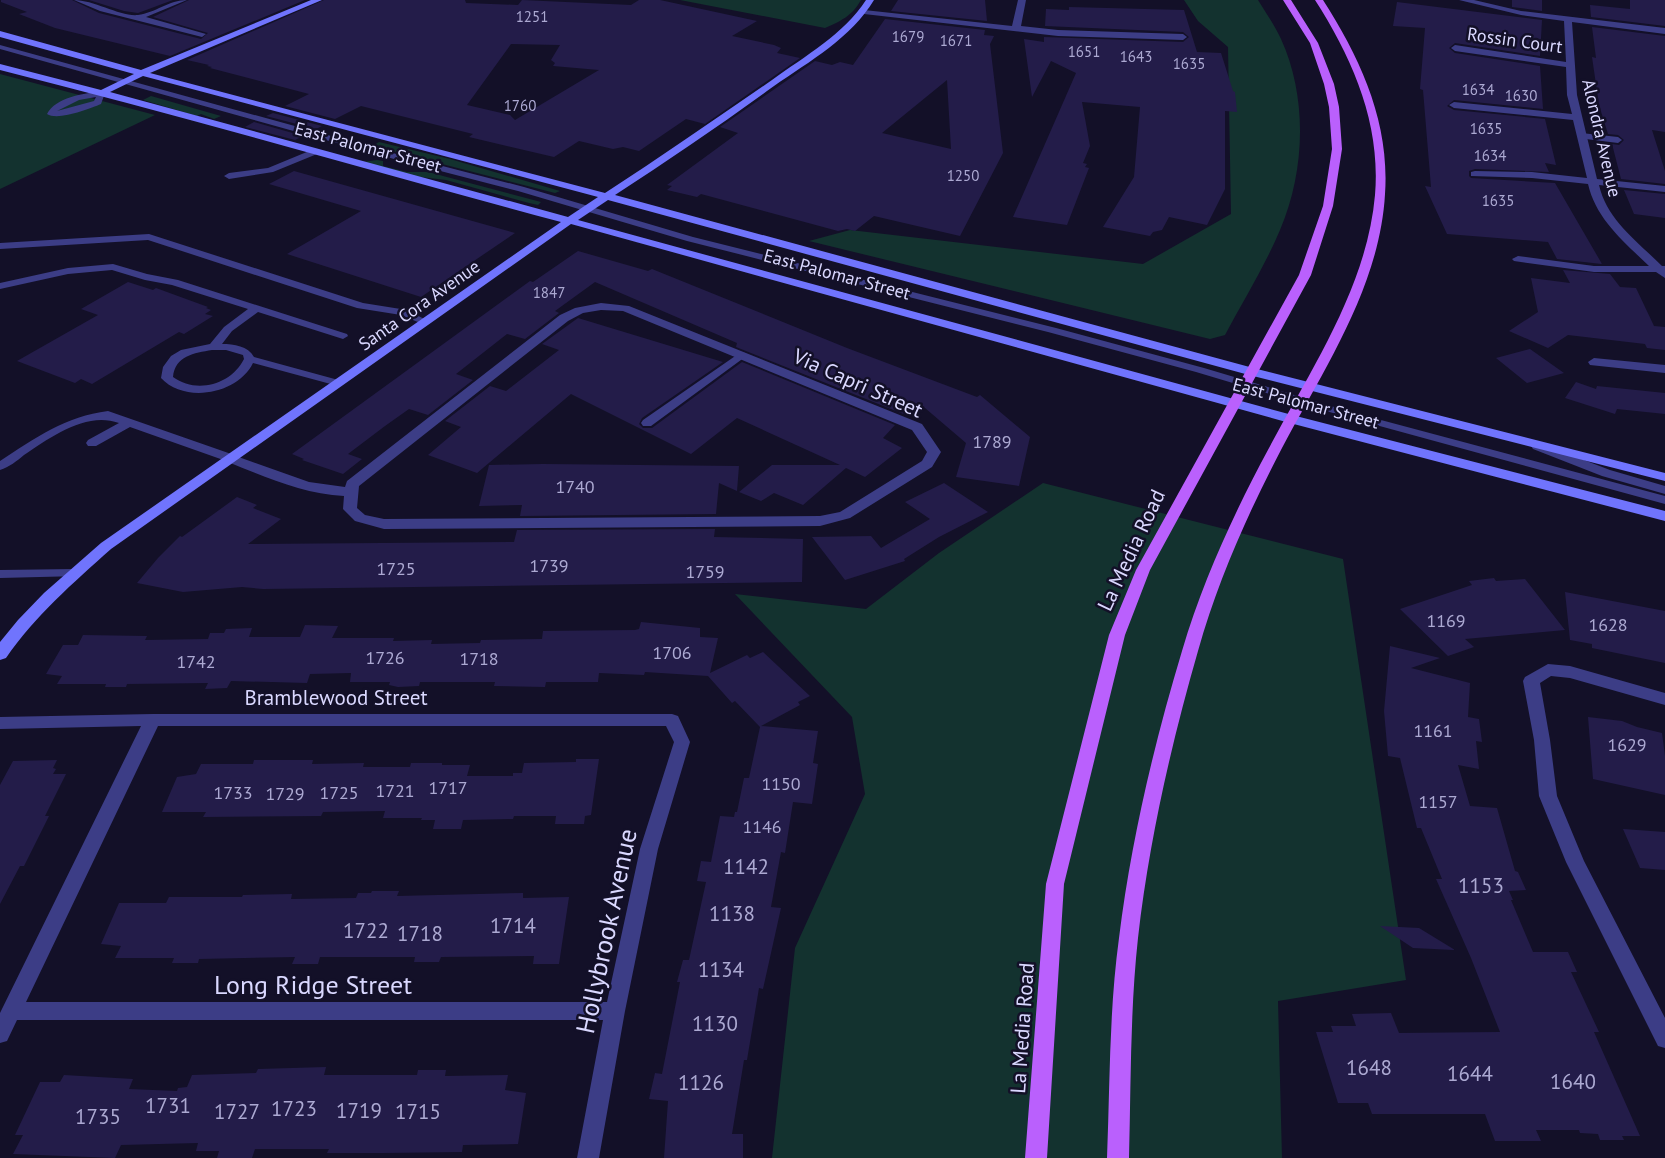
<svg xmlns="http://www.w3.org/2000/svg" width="1665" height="1158" viewBox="0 0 1665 1158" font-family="'PT Sans',sans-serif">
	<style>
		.green { fill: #13322f }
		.building { fill: #231c49; fill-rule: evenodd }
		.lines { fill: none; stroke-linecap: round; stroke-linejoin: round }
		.lane { fill: #3c3d86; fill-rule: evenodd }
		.street { fill: #3c3d86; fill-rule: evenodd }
		.secondary { fill: #7074fd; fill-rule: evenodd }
		.primary { fill: #ba60fd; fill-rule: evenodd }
		.labels { text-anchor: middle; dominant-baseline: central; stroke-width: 5; stroke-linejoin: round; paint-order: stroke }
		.far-number-label { font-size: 15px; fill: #aca9d2 }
		.far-street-label { font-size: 18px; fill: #dad8ff; stroke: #131028 }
		.number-label { font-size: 18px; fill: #aca9d2 }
		.street-label { font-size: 21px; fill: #dad8ff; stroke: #131028 }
		.near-number-label { font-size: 21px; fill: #aca9d2 }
		.near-street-label { font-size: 26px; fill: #dad8ff; stroke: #131028 }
	</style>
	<rect width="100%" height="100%" fill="#131028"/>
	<!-- green -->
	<path class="green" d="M680 0H861C852 16 841 21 825 28Z
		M1184 0H1258C1266 13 1275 26 1281 39 1308 98 1305 172 1280 230 1265 266 1243 301 1225 335L1210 339 809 241 850 230 1143 264 1231 214 1228 47 1198 21Z
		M0 74 155 115 0 189Z
		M151 96 221 116 214 119 201 114 197 116 143 100Z
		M379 142 450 159 560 191 555 193 372 146Z
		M377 160 383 161V166L407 172H428L541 202 538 205 529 203 446 180 412 176 363 162Z
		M1043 483 1343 559 1406 980 1278 1001 1282 1158H772L795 948 865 794 852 717 735 594 866 609 939 553Z"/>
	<!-- building -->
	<path class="building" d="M1 0H72L99 13 201 39 208 33 153 17 189 0H305L170 56 55 28 19 14 27 12 1 2Z
		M89 0H173L138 13 124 11Z
		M324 0H465L466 3 518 5 522 0 631 5 639 0H660L757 21 732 36 774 45 781 48 777 53 800 58 705 124 686 119 639 151 623 147 613 149 579 141 554 157 469 137 473 134 361 106 335 119 285 106 309 94 210 68 212 67 207 66 209 65 187 60ZM511 44 560 45 551 60 555 63 553 66 599 70 515 120 510 115 467 105Z
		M898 0H985L987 21 891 11Z
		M1512 0H1542V11L1512 7Z
		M1630 0H1665V26L1591 17 1590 5 1630 9Z
		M1397 2 1542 20 1540 56 1455 43 1449 48 1455 53 1540 66 1543 109 1454 100 1447 106 1454 110 1545 119 1556 165 1545 163 1549 172 1475 169 1469 171V176L1471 178 1555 183 1602 264 1557 259 1548 242 1447 234 1425 186 1431 187 1423 90 1420 89 1425 28 1393 26Z
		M1069 7 1184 10 1197 52 1221 53 1233 91 1235 92 1237 112 1225 111V189L1207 225 1169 217 1162 230 1153 232 1150 236 1103 227 1134 177 1140 107 1082 102 1090 146 1083 163 1087 164 1085 167 1089 168 1067 225 1013 217 1076 73 1051 61 1032 97 1024 39 1044 42V37L1183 42 1189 37 1183 32 1045 26 1046 9 1069 10Z
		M885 19 985 30 984 35 994 36 990 44 1003 153 960 236 874 216 855 231 847 229 838 231 701 194 697 197 667 190 672 186 667 185 738 133 720 127 815 61 832 65 840 62 853 65ZM947 80 951 149 882 133Z
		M1592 27 1665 36V132L1652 130 1665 171V184L1621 179 1612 144 1619 145 1624 140 1618 135 1608 134 1599 105 1592 57 1596 58Z
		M273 113 322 126 316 129 266 116Z
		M254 122 303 136 295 140 245 127Z
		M294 171 515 233 421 297 287 254 361 211 269 184Z
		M1624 190 1665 194V218L1634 214Z
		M578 251 648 271 652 269 847 348 977 397 980 395 1030 437 1019 486 956 477 966 443 925 408 919 412 911 409 906 415 736 347 737 343 595 282 555 311 559 313 525 339 507 334 456 374 473 380 428 415 409 409 385 426 348 454 362 459 343 474 302 460 304 459 292 454 530 281 533 282Z
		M1563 270 1610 274 1620 287 1636 288 1654 326 1665 327V350L1647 348 1645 344 1568 335 1548 348 1509 331 1538 312 1531 278 1570 283Z
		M128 282 153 290 156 288 208 307 206 308 211 310 205 314 213 316 184 334 179 332 92 384 81 379 75 383 17 361 98 315 81 309Z
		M578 318 723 362 642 418 639 424 643 428H652L742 362 895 425 883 438 902 448 865 477 846 468 803 505 774 493 761 501 739 492 772 465H840L737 418 691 454 571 394 477 473 428 455 461 427 445 421 490 386 506 391 559 350 542 344Z
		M1530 349 1564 373 1527 383 1496 358Z
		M1576 382 1596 389 1597 386 1665 393V414L1617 409 1615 414 1565 398Z
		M543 464 739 466 737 491 719 483 716 514 520 516 522 505 479 506 489 465Z
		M944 483 988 512 939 537 904 559 905 561 845 580 812 537 871 536 881 548 930 519 905 502Z
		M237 497 257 505 253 508 281 519 248 544 514 542 517 530 715 529 714 537 803 539 802 582 263 589 242 587 183 592 137 583 158 558 180 536 182 537Z
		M1494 578 1496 581 1525 579 1565 630 1465 639 1474 647 1448 656 1400 609 1472 585 1469 581Z
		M1565 592 1665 611V663L1592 648V644L1570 640Z
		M641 622 700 628V637L718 638 710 673 747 655 750 658 763 652 810 696 798 702 800 705 761 726 818 731 813 763 818 764 812 804 793 802 785 853 781 852 771 907 781 908 763 989 759 988 747 1060H744L732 1134H743V1158H664L668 1101 649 1099 655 1073 662 1074 680 982H677L683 960H689L706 882 697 881 701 861 711 862 720 816 734 817 735 812H737L744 778H749L760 727 735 701 732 703 708 676 645 672 644 675 599 673 598 682H546L545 687 494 686 495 682H420L419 686 398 687 389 685 390 682H350L351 673 310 674 307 683 231 681 227 688 205 689 208 683 127 684 126 687H105L106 684H57L62 676 46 674 63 645H78L83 635 147 636 145 640 208 639 210 633H224L226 629 252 628 249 637H300L305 625 338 626 332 638H394L393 641 432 640 431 644 480 643 481 640 542 639 543 631 635 630 639 629Z
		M1390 646 1440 658 1411 668 1470 683 1468 717 1479 719 1482 742 1476 741 1479 769 1458 765 1470 806 1497 808 1515 871 1518 872 1526 890 1509 891 1513 900H1511L1533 952H1568L1577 972H1571L1599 1032H1594L1640 1136H1622L1624 1140H1600L1598 1134 1580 1133 1579 1130H1536L1541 1141H1495L1485 1114H1372L1368 1103H1338L1316 1032H1333L1331 1026H1356L1352 1014 1391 1013 1399 1033 1500 1032 1471 958 1436 879H1442L1421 828H1417L1400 758 1388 756 1384 711Z
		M1588 717 1622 721 1637 727 1662 733 1665 756V795L1593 779Z
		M576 759H599L591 815 585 816 584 824H555L556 816H514L513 819 463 820 461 829H433L435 820H421L422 818H383L385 811 323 812 321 816 203 817 206 812H162L177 777 196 774 201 764H253L254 760H313L312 764 364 763 363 767H410L411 763H442V765H470L467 776H513V773H522L524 763 576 762Z
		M57 760 53 768 56 769 53 774H66L45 816H49L24 866H20L0 904V785L13 761Z
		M1623 829 1665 832V870L1640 868Z
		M372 891H399L397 896 523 893V898L569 897 559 964H533L534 956 441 957 439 962H414L415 957H320L318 964H292L295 957 199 959 198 963H172L174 958H115L121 946 101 944 119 903H166L169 897H242L243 895 292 894 291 899 356 898 358 893H371Z
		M1380 926 1419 928 1455 950 1413 948Z
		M326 1067 324 1075H417L418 1070H446L445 1076 508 1075 505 1090 526 1093 518 1144 463 1145 462 1152 384 1153H327L329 1149H255L252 1158H217L219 1151H196L198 1143 121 1145 115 1158 13 1154 23 1135H15L40 1082H60L64 1075 133 1079 129 1089 177 1091 178 1088 187 1087 192 1075 256 1073 258 1069Z"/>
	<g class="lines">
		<!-- lane -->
		<path class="lane" d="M0 45 400 155 524 187 693 237 1056 328 1204 368 1351 412 1665 496V504L1343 416 1196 372 1048 332 687 241 518 191 394 159 0 49Z
			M101 91 105 93 101 104C89 109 58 121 47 114 56 97 83 94 101 91ZM96 97 94 101 57 111 79 100Z
			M1581 133 1618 137 1622 140 1618 143 1578 138V134Z
			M314 149 318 152 317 154 273 172 229 179 224 176 229 173 268 168Z
			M149 234 363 303 407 310 430 322 425 325 401 315 357 308 148 240 0 249V243Z
			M113 264 147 274 178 280 347 334 348 336 343 339 258 312 232 331 222 344C234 344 248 346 254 357L342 381 344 383 338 386 253 363C238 394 185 404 161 378L163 367 171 356 181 350 210 344 224 327 248 309 172 285 145 280 112 270 68 274 0 289V283L68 268ZM212 350H226L243 355 244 359C231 385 196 394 173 377 175 356 194 353 212 350Z
			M741 352 745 353V357L651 426H643L641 423 643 420Z
			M108 411 237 456 239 459 237 462H229L130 427 96 446H88L86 443 88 440 119 423C86 411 51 437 24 455 17 461 9 467 0 470V461C35 438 66 416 108 411Z
			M1537 442 1610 470 1665 486V494L1602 476 1533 449 1531 446Z
			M75 569 80 570 82 573 80 576 0 578V570Z"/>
		<!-- street -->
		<path class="street" d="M74 0C94 0 121 17 138 15 155 13 169 0 187 0L146 17 206 34 202 37 100 11Z
			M1018 0H1026L1021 26 1058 30 1183 34 1187 37 1183 40 1058 36 864 14 860 12 864 10 1012 26Z
			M1459 0H1474L1521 11 1665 28V34L1572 22 1577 95 1597 179 1665 186V192L1599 185C1607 220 1637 241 1662 266H1665V278L1656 272H1594L1514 261 1512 259 1518 256 1594 266H1649C1624 242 1596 219 1588 184L1532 178 1471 176V172L1475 171 1532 172 1587 178 1573 120 1454 108 1449 105 1454 102 1572 114 1567 95 1566 67 1455 51 1451 48 1455 45 1566 62 1564 21 1521 15Z
			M601 303 629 306 922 424 941 452 932 467 850 518 820 526 384 529 355 521 343 509 344 496C303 494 265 477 228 462L226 459 233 455 309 482 345 487 347 481 560 315 575 308ZM601 310 623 311 912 430 927 452 922 461 840 512 820 516 384 519 365 515 357 508 359 486 568 321 583 313Z
			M1594 358 1665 365V373L1590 365 1588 362Z
			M1548 664 1570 666 1665 693V705L1570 678 1551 676 1540 683 1550 740 1557 796 1584 861 1665 1018V1048L1658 1046 1566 862 1539 796 1534 740 1523 681 1525 677Z
			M153 714H672L678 716 690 742 658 849 625 1011 599 1158H577L603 1020H17L7 1041 0 1043V1013L141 726 0 729V717ZM158 726H666L674 742 640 849 607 1002H26Z"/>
		<!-- secondary -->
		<path class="secondary" d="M311 0H322L150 73 605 193C662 156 717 118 772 80 805 56 844 34 866 0H874C851 38 810 61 774 86 722 124 669 160 615 195L1257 369 1665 473V481L1249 375 608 200 578 220 1296 416 1665 511V521L1286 422 571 224 111 549C73 583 35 616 6 658L0 660V642L18 620 44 593 101 543 561 222C374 172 187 117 0 70V64L101 90 134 74 0 37V31L141 70ZM143 76 598 197 568 217 110 92Z"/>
		<!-- primary -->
		<path class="primary" d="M1283 0H1291L1318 43 1334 84 1339 107 1342 149 1333 206 1311 275 1150 570 1125 635 1064 884 1047 1158H1025L1046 884 1109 635 1136 570 1299 275 1323 206 1332 149 1329 107 1324 84 1310 43Z
			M1315 0H1323C1361 59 1390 123 1385 194 1380 286 1324 369 1282 448 1248 513 1218 580 1198 651 1171 745 1149 841 1138 938 1130 1011 1131 1085 1129 1158H1107C1110 1085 1109 1011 1119 938 1131 841 1154 744 1182 651 1203 580 1234 513 1269 448 1311 369 1367 287 1375 195 1381 124 1353 59 1315 0Z"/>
	</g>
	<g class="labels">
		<!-- far-number labels -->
		<g class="far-number-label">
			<text x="532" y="16">1251</text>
			<text x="908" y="36">1679</text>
			<text x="956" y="40">1671</text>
			<text x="1084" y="51">1651</text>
			<text x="1136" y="56">1643</text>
			<text x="1189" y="63">1635</text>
			<text x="1478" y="89">1634</text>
			<text x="1521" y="95">1630</text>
			<text x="520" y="105">1760</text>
			<text x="1486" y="128">1635</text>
			<text x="1490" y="155">1634</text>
			<text x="963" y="175">1250</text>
			<text x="1498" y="200">1635</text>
			<text x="549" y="292">1847</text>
		</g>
		<!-- far-street labels -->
		<g class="far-street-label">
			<text transform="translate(1515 40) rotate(8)">Rossin Court</text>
			<text transform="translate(1602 138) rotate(77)">Alondra Avenue</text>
			<text transform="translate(368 147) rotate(15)">East Palomar Street</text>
			<text transform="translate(837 274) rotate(15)">East Palomar Street</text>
			<text transform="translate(419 305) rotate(-35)">Santa Cora Avenue</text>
			<text transform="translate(1306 403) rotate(15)">East Palomar Street</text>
		</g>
		<!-- number labels -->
		<g class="number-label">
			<text x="992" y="441">1789</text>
			<text x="575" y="486">1740</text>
			<text x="549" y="565">1739</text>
			<text x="396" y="568">1725</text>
			<text x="705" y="571">1759</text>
			<text x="1446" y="620">1169</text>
			<text x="1608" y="624">1628</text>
			<text x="672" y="652">1706</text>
			<text x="385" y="657">1726</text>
			<text x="479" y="658">1718</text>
			<text x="196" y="661">1742</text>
			<text x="1433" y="730">1161</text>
			<text x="1627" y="744">1629</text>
			<text x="781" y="783">1150</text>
			<text x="448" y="787">1717</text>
			<text x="395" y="790">1721</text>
			<text x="233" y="792">1733</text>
			<text x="339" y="792">1725</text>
			<text x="285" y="793">1729</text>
			<text x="1438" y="801">1157</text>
			<text x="762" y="826">1146</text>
		</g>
		<!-- street labels -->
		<g class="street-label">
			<text transform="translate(858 383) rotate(24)">Via Capri Street</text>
			<text transform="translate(1131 550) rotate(-65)">La Media Road</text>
			<text x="336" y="697">Bramblewood Street</text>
			<text transform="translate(1022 1028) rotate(-86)">La Media Road</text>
		</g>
		<!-- near-number labels -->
		<g class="near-number-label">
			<text x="746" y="866">1142</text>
			<text x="1481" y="885">1153</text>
			<text x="732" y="913">1138</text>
			<text x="513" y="925">1714</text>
			<text x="366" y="930">1722</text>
			<text x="420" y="933">1718</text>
			<text x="721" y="969">1134</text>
			<text x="715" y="1023">1130</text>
			<text x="1369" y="1067">1648</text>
			<text x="1470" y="1073">1644</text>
			<text x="1573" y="1081">1640</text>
			<text x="701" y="1082">1126</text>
			<text x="168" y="1105">1731</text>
			<text x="294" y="1108">1723</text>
			<text x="359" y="1110">1719</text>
			<text x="237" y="1111">1727</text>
			<text x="418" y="1111">1715</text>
			<text x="98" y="1116">1735</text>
		</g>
		<!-- near-street labels -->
		<g class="near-street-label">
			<text transform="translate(606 931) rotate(-78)">Hollybrook Avenue</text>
			<text x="313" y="984">Long Ridge Street</text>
		</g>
	</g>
</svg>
